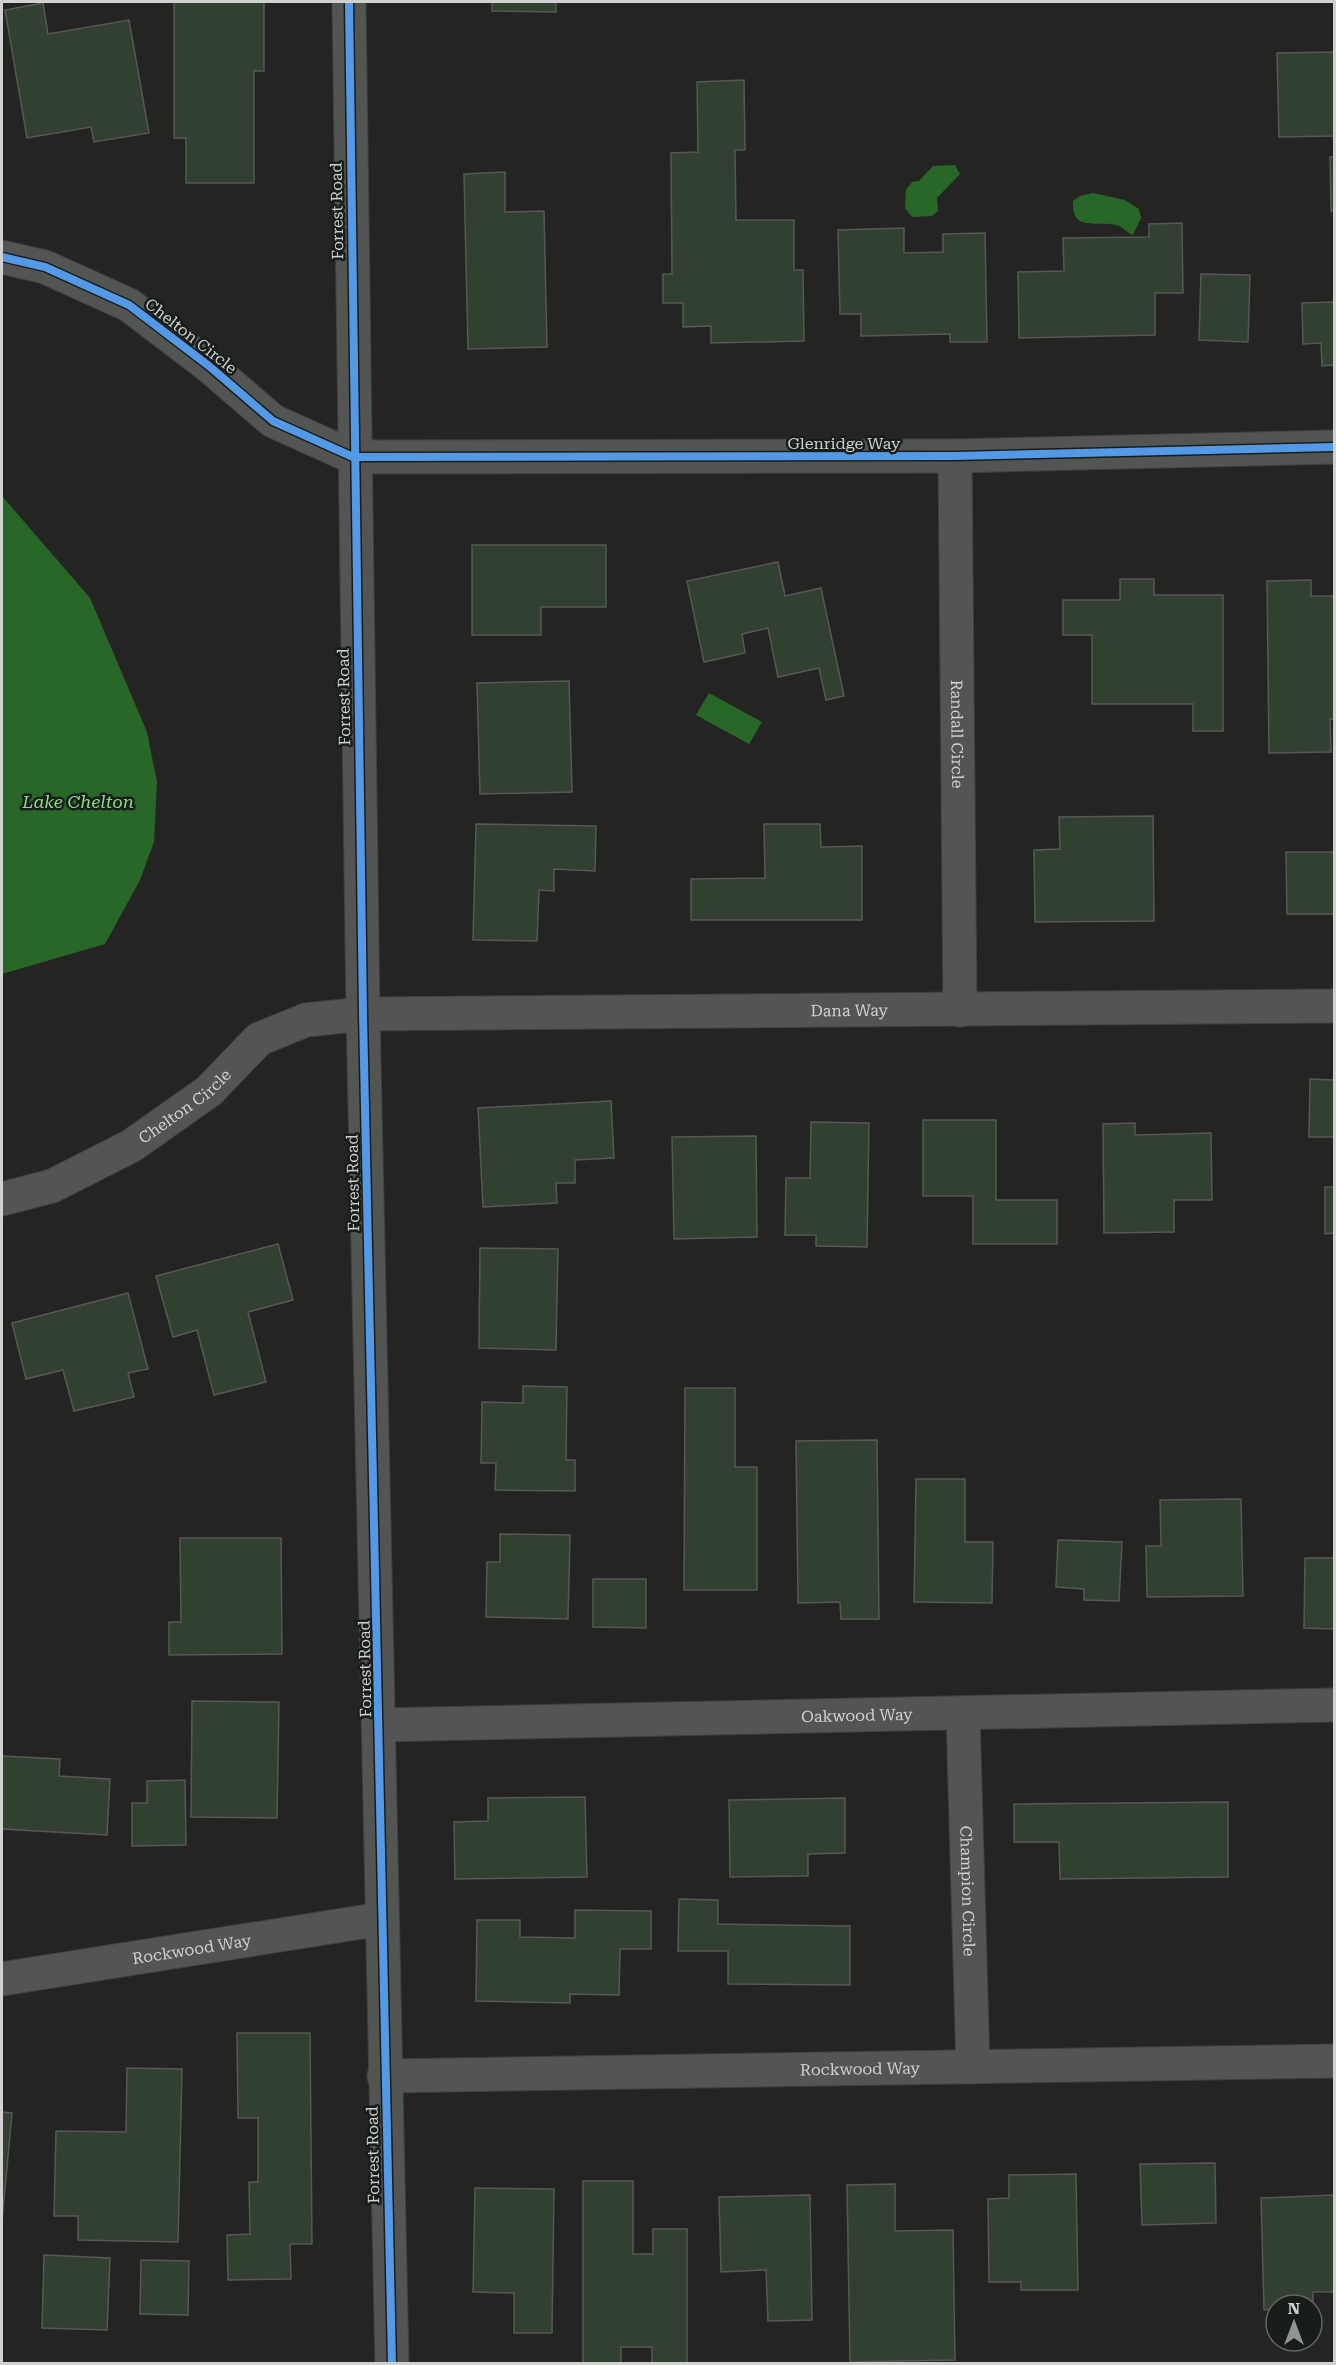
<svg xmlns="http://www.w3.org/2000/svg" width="1336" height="2365" viewBox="0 0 1336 2365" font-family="'Roboto Serif',serif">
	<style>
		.water { fill: #286728 }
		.building { fill: #324032; stroke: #575856; stroke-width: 1.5 }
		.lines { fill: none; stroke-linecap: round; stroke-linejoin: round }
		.minor-casing { stroke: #3f413f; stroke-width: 35 }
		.minor { stroke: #535553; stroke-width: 33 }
		.cycleway-casing { stroke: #191d19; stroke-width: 11 }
		.cycleway { stroke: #5399e6; stroke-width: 8 }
		.labels { text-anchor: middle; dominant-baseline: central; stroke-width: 5; stroke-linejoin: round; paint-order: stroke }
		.street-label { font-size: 16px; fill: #cfd2cf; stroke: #191d19 }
		.water-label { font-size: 18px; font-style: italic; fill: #86e082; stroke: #191d19 }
	</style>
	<rect width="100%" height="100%" fill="#242523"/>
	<!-- water -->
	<path class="water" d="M955 165 960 174 937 198 938 211 932 216 912 217 905 208 906 190 912 182 919 181 933 166Z
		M1093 193 1125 200 1139 209 1141 218 1133 235C1126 232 1122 226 1116 225 1098 220 1071 233 1073 201L1080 196Z
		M2 496 90 598 147 732 157 782 154 842 140 880 105 944 2 974Z
		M709 693 762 722 749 744 696 715Z"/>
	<!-- building -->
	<path class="building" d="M174 2H264V71H254V183H186V138H174Z
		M492 2H556V12L492 11Z
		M43 3 48 34 129 20 149 133 94 142 91 127 27 138 5 10Z
		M1334 52V136L1279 137 1277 53Z
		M744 80 745 150H735L736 220H794V270H803L804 341 711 343V326L683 327V303H663V274H672L671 153 698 152 697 82Z
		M1330 157H1334V211H1331Z
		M505 172V212L544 211 547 347 468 349 464 174Z
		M1182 223 1183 293H1155V335L1019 338 1018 272 1064 271 1063 238 1149 237V224Z
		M904 228V253L943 252V234L985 233 987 342H950V334L861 336V314H840L838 230Z
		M1201 274 1250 275 1248 342 1199 340Z
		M1334 302V365L1322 366 1321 343 1303 344 1302 303Z
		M472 545H606V607H541V635H472Z
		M778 562 785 596 821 588 844 696 826 700 819 668 778 677 768 628 742 634 745 653 704 662 687 581Z
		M1120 579H1154V595H1223V731H1193V704H1092V635H1063V600H1120Z
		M1311 580V596H1334V719H1330L1331 752 1269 753 1267 581Z
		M569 681 572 792 480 794 477 683Z
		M1153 816 1154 921 1035 922 1034 850 1060 849 1059 817Z
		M476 824 596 826 595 871 554 869V891L539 890 537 941 473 940Z
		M764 824H820L821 847 862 846V920H691V879L765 878Z
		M1286 852H1334V914H1287Z
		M1310 1079 1334 1080V1137H1309Z
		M611 1101 614 1158 575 1160V1183H556L557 1203 483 1207 478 1108Z
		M923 1120H996V1200H1057V1244H973V1196H923Z
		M811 1122 869 1123 867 1247 816 1246V1235H785L786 1178H810Z
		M1135 1123V1135L1211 1133 1212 1200H1174V1232L1104 1233 1103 1124Z
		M756 1136 757 1237 674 1239 672 1137Z
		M1325 1187H1334V1233L1325 1234Z
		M278 1244 293 1300 248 1312 266 1382 214 1395 197 1330 173 1337 156 1276Z
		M480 1248 558 1249 556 1350 479 1348Z
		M128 1293 148 1369 128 1373 134 1397 74 1411 63 1370 26 1379 12 1323Z
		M523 1386 567 1387 566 1460H575V1491L495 1490 496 1463H481L482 1402 523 1403Z
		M685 1388H735V1467H757V1590H684Z
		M877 1440 879 1619H841L840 1602 798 1603 796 1441Z
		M916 1479H965V1542H993L992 1603 914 1602Z
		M1241 1499 1243 1596 1147 1597 1146 1546H1161L1160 1500Z
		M500 1534 570 1535 568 1619 486 1617 487 1562H500Z
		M180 1538H281L282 1654 169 1655V1622H181Z
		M1058 1540 1122 1542 1119 1601 1084 1600V1589L1056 1587Z
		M1305 1558H1334V1629L1304 1628Z
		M593 1579H646V1628L593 1627Z
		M192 1701 279 1702 277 1818 191 1817Z
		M2 1756 60 1759 59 1776 110 1779 107 1835 2 1829Z
		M185 1780 186 1845 132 1846V1803H147V1781Z
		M585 1797 587 1877 455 1879 454 1822 488 1821V1798Z
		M845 1798V1853L808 1854V1876L730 1877 729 1800Z
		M1228 1802V1877L1060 1879 1059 1842H1014V1804Z
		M679 1899 718 1900V1924L850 1926V1985L728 1984V1951H678Z
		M575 1910 651 1911V1949H620L619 1995 570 1994V2003L476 2001 477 1920H520V1937L575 1938Z
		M237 2033H310L312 2244H290L291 2279 228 2280 227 2235 250 2234 249 2182H258V2118H238Z
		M127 2068 182 2069 178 2242 78 2240V2216H54L56 2131 126 2132Z
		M2 2112 12 2113 2 2221Z
		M1215 2163 1216 2223 1142 2225 1140 2164Z
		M1076 2174 1078 2290H1021V2282H989L988 2199 1009 2198V2175Z
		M583 2181H633V2254H653V2229H687V2364H652V2347H621V2363H583Z
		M895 2184V2231L953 2230 955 2360 850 2362 847 2185Z
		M475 2188 554 2189 552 2333H514V2293L473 2292Z
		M810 2195 812 2320 768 2321 766 2270 721 2272 719 2197Z
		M1334 2195V2292H1313V2308L1312 2305H1276V2309L1264 2310 1261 2198Z
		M44 2255 110 2258 107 2330 42 2328Z
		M141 2260 189 2261 188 2315 140 2314Z"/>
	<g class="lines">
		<!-- minor casing -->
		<g class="minor-casing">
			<g id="minor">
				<path d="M349 2 363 1014 392 2364"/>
				<path d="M2 257 45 267 129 305 209 366 273 421 353 457 955 456 1334 447"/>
				<path id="s1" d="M955 456 960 1010"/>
				<path id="s2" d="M2 1199 52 1186 131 1146 209 1091 259 1039 306 1020 363 1014 1334 1006"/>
				<path id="s3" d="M963 1715 973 2067"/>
				<path id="s4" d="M379 1725 1334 1705"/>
				<path id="s5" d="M2 1979 381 1919"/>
				<path id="s6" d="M384 2076 1334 2061"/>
			</g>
		</g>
		<!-- minor -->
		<use href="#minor" class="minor"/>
		<!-- cycleway casing -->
		<g class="cycleway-casing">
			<path id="cycleway" d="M349 2 363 1014 392 2364
				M2 257 45 267 129 305 209 366 273 421 353 457 955 456 1334 447"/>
		</g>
		<!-- cycleway -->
		<use href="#cycleway" class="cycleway"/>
	</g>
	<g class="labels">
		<!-- street labels -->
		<g class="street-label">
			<text transform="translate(337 211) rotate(-91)">Forrest Road</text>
			<text transform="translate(191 336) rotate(38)">Chelton Circle</text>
			<text x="844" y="443">Glenridge Way</text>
			<text transform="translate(344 697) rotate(-91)">Forrest Road</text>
			<text stroke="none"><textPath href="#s1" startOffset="278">Randall Circle</textPath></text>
			<text stroke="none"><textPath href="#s2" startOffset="902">Dana Way</textPath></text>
			<text stroke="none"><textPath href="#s2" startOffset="207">Chelton Circle</textPath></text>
			<text transform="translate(353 1183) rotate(-91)">Forrest Road</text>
			<text transform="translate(365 1669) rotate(-91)">Forrest Road</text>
			<text stroke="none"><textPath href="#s4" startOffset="478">Oakwood Way</textPath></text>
			<text stroke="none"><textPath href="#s3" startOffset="176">Champion Circle</textPath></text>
			<text stroke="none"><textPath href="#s5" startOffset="192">Rockwood Way</textPath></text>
			<text stroke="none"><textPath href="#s6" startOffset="476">Rockwood Way</textPath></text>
			<text transform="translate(373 2155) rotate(-91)">Forrest Road</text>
		</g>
		<!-- water labels -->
		<g class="water-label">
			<text x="78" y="801">Lake Chelton</text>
		</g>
	</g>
	<!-- border -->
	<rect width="1336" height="2365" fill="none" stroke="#cfd2cf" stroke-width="6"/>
	<!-- north arrow -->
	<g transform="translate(1294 2323)"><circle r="28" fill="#191d19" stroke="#626562" stroke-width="1.5"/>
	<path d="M0-4.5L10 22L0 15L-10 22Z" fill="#939593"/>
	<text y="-9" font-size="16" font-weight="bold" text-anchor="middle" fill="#cfd2cf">N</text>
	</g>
</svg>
